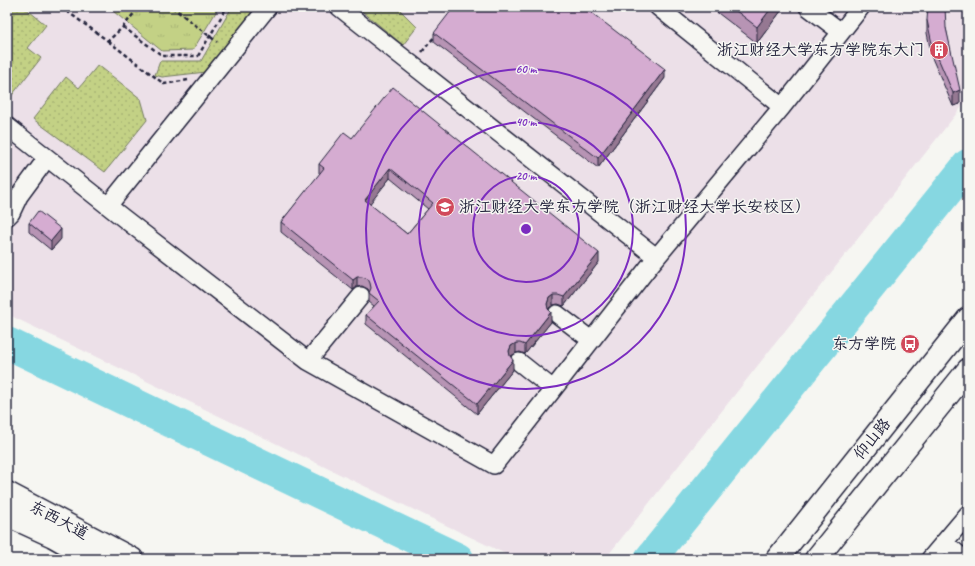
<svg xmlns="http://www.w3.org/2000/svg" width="975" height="566" viewBox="0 0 975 566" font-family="Caveat,'LXGW WenKai TC',sans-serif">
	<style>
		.built { fill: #ece0e8 }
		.grass { fill: url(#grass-tufts); stroke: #727a60 }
		.garden { fill: url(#garden-dots); stroke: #727a60 }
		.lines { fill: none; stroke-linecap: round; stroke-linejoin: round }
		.river { stroke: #86d7e1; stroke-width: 32 }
		.minor-casing { stroke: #22223b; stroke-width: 20 }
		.major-casing { stroke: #22223b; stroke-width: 25 }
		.highway-casing { stroke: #22223b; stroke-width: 25 }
		.path { stroke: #22223b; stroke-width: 2.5; stroke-dasharray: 4 3; stroke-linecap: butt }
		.minor { stroke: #f6f6f2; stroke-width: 17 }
		.major { stroke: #f6f6f2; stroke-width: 22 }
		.highway { stroke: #f6f6f2; stroke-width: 22 }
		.wall { fill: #b794b4; stroke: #22223b; fill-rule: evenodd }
		.shaded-wall { fill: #957892; stroke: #22223b }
		.building { fill: #d5acd1; stroke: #22223b; fill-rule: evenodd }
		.ring { fill: none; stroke: #7b2cbf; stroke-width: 2 }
		.labels { text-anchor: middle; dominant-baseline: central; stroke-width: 3; stroke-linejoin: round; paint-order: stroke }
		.poi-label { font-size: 16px; fill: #22223b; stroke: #f6f6f2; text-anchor: end }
		.street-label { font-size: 16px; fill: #22223b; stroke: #f6f6f2 }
		.centre { fill: #7b2cbf; stroke: #f6f6f2; stroke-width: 2 }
		.ring-label { font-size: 12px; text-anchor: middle; font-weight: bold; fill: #7b2cbf; stroke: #f6f6f2; stroke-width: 3; stroke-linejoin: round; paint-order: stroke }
	</style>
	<defs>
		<pattern id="grass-tufts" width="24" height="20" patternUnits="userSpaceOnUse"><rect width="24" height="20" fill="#c3d185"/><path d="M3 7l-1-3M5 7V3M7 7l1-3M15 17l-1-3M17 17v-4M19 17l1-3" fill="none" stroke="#a7b374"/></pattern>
		<pattern id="garden-dots" width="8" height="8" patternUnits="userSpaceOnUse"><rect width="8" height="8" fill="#c3d185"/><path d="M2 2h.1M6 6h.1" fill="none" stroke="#a7b374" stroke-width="1.8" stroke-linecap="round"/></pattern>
	</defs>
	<rect width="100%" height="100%" fill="#f6f6f2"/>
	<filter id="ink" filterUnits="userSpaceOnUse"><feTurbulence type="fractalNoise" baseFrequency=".025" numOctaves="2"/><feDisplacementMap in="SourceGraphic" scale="8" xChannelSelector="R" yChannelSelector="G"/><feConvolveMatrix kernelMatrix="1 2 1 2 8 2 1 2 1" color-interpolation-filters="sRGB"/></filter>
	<g filter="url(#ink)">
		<!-- built -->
		<path class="built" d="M7 7H968V99L605 559H516L7 314Z"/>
		<!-- grass -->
		<path class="grass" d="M108 7H219L193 50 162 51Z"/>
		<!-- garden -->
		<path class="garden" d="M7 7H24L46 25 28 48 41 58 9 99 7 97Z
			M232 7H256L206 72 162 77 155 75 160 61H201Z
			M357 7H403L401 11 417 27 403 45Z
			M98 65 141 99 147 120 105 172 33 119 66 77 79 88Z"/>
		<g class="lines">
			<!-- river -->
			<path class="river" d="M7 343 458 559
				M650 559 968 165"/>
			<!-- minor casing -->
			<g class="minor-casing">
				<path id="minor" d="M339 7 656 257
					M658 7 782 107
					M808 7 841 32
					M7 126 122 217 308 361 494 465 651 264 782 107 861 7
					M108 206 268 7
					M7 217 11 213 19 196 47 158
					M557 314 591 340
					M308 361 361 296
					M519 362 553 389
					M944 542 964 559
					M930 559 968 514"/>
			</g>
			<!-- major casing -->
			<g class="major-casing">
				<path id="major" d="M777 559 968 319
					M816 559 968 370"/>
			</g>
			<!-- highway casing -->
			<g class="highway-casing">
				<path id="highway" d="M7 493 132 559
					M7 515 53 536 94 559"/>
			</g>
			<!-- path -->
			<path class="path" d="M61 7 108 41 123 27 139 7
				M172 7 217 42
				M123 27 163 56H198L227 7
				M108 41 164 84 188 80
				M422 52 435 36"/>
			<!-- minor -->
			<use href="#minor" class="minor"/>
			<!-- major -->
			<use href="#major" class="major"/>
			<!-- highway -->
			<use href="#highway" class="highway"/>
		</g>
		<!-- wall -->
		<path class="wall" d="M710 7H784L757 43Z
			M927 20 946 28 960 104 953 106 932 58 927 33Z
			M434 33 665 78 598 168 434 42Z
			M352 138 599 262 564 306 558 304 553 305 549 308V309L551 322 525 354 520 352 516 353 511 356V357L513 370 477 414 366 324V315L374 306 369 302V291L368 289 362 286 357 287 353 290 281 232V222L320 174 319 173V164ZM390 178 428 209 407 234 369 204Z
			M29 223 61 239 51 250 29 232Z"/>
		<!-- shaded-wall -->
		<path class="shaded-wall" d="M772 7H784L757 43V27Z
			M665 69V78L598 168V158Z
			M960 90V104L953 106V93Z
			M390 168V178L365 210V200Z
			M61 229V239L51 250V241Z
			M599 253V262L564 306V297Z
			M357 277V287L353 290V280Z
			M553 295V305L549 308 547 313V304L549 298Z
			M551 312V322L525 354V345Z
			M516 343V353L511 356 509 361V351L511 346Z
			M513 360V370L477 414V404Z"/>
		<!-- building -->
		<path class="building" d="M454 7H584L665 69 598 158 434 33Z
			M731 7H772L757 27Z
			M928 7H945L946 28 960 90 953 93 932 44 927 20Z
			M393 87 599 253 564 297 558 295H553L549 298 547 304 548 309 551 312 525 345 520 343H516L511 346 509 351 510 356 513 360 477 404 366 315 379 301 369 293 371 288 370 283 368 279 362 277H357L353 280 281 222 324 168 319 164 344 132 352 138ZM390 168 433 203 407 234 365 200Z
			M38 211 61 229 51 241 29 223Z"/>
	</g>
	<!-- distance rings -->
	<g class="ring">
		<circle cx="526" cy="229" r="53"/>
		<circle cx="526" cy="229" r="107"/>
		<circle cx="526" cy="229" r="160"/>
	</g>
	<!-- icons -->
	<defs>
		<g id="building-disc" transform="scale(1)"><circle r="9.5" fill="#d1495b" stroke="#f6f6f2"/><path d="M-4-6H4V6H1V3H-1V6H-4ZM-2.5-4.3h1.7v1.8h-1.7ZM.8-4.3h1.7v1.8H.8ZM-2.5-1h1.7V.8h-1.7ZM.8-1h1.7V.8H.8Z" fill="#fff"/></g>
		<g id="university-disc" transform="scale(1)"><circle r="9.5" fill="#d1495b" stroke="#f6f6f2"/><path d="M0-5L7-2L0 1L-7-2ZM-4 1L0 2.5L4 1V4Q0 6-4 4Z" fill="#fff"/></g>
		<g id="bus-disc" transform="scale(1)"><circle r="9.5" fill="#d1495b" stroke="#f6f6f2"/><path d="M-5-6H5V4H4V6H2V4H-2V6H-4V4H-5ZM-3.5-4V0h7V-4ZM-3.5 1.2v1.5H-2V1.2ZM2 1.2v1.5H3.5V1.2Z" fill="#fff"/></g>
	</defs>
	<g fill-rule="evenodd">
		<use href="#building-disc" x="939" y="50"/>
		<use href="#university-disc" x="445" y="207"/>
		<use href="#bus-disc" x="910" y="344"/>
	</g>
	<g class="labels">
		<!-- poi labels -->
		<g class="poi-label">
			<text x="925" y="50">浙江财经大学东方学院东大门</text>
			<text x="459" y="207" text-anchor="start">浙江财经大学东方学院（浙江财经大学长安校区）</text>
			<text x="896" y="344">东方学院</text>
		</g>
		<!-- street labels -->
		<g class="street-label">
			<text transform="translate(872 439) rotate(-51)">仰山路</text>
			<text transform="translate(59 520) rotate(28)">东西大道</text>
		</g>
	</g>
	<circle cx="526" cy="229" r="6" class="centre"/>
	<g class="ring-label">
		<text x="526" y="73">60 m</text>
		<text x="526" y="126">40 m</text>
		<text x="526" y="180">20 m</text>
	</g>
	<!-- margin -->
	<rect width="975" height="566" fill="none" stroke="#f6f6f2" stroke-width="24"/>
	<rect x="12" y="12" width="951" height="542" fill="none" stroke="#22223b" stroke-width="1.5" filter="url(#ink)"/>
</svg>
